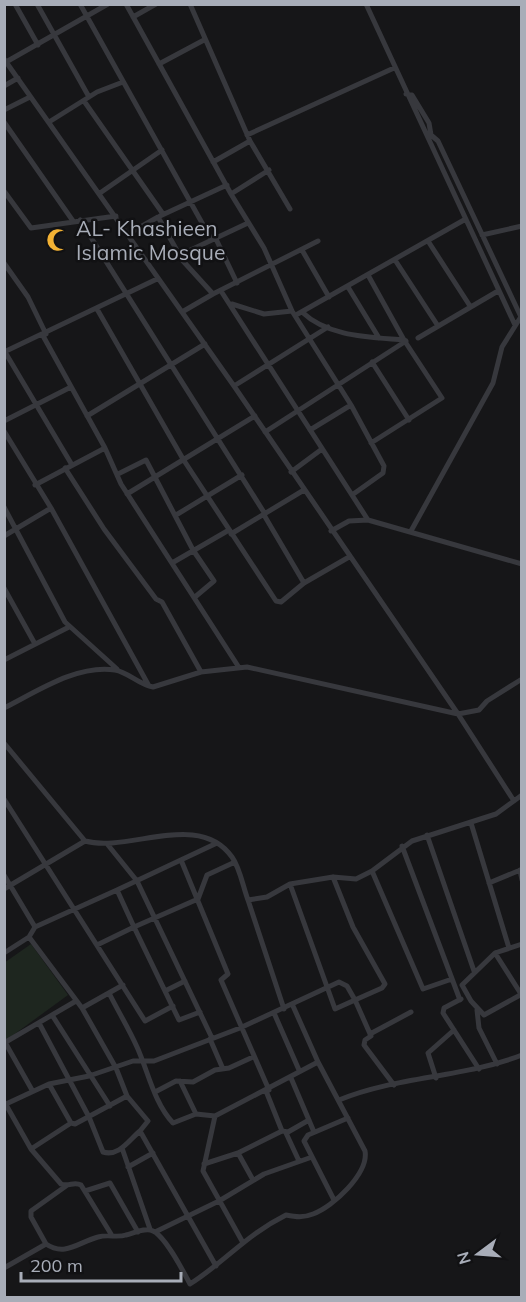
<svg xmlns="http://www.w3.org/2000/svg" width="526" height="1302" viewBox="0 0 526 1302" font-family="Mulish,sans-serif">
	<style>
		.green { fill: #1e261f }
		.lines { fill: none; stroke-linecap: round; stroke-linejoin: round }
		.minor { stroke: #37383d; stroke-width: 5 }
		.labels { text-anchor: middle; dominant-baseline: central; stroke-width: 5; stroke-linejoin: round; paint-order: stroke }
		.poi-label { font-size: 21px; fill: #a8adb8; stroke: #111113; text-anchor: start }
	</style>
	<rect width="100%" height="100%" fill="#161618"/>
	<!-- green -->
	<path class="green" d="M31 944 68 995 5 1041 4 963Z"/>
	<g class="lines">
		<!-- minor -->
		<path class="minor" d="M15 4 38 45
			M37 4 89 97
			M80 4 211 239
			M126 4 231 194 264 248 292 311 351 405 384 466 383 473 352 495
			M190 4 250 141 290 209
			M366 4 515 325
			M133 17 156 4
			M4 59 234 386 458 714 514 801
			M6 62 108 4
			M159 64 204 40
			M4 86 18 78
			M406 94 412 95 429 123 431 135 438 141 521 317
			M84 101 163 214
			M4 110 30 97
			M4 122 73 221
			M49 122 97 92 123 82
			M247 135 394 68
			M213 162 250 141
			M4 191 31 228 116 216
			M100 193 162 150
			M231 194 269 170
			M160 216 227 185
			M80 220 265 514
			M128 234 158 217 183 261 213 294 318 241
			M482 235 522 226
			M215 237 237 283
			M428 241 470 306
			M302 250 329 297
			M180 255 248 223
			M395 260 438 326
			M4 263 28 297 46 334
			M368 275 404 340 442 398 371 443
			M348 287 379 338
			M221 291 368 520
			M232 304 264 314 292 311
			M97 309 183 459 276 601 281 602 304 583 349 557
			M182 312 213 294
			M302 312C328 337 370 337 404 340
			M296 315 464 220
			M42 334 105 448 121 484 238 666
			M418 338 498 291
			M4 352 157 279
			M5 352 72 465
			M372 362 409 420
			M234 386 328 327
			M87 416 205 344
			M4 421 71 387
			M310 430 351 405
			M4 431 51 508 149 686
			M265 432 406 341
			M65 468 104 529 156 599 162 602 201 672
			M291 472 322 449
			M118 474 146 460 193 550 214 581 195 597
			M35 485 105 448
			M127 494 255 416
			M4 507 65 622 117 669
			M176 515 242 475
			M264 515 304 583
			M331 531 349 521 368 520 522 564
			M411 531 493 383 502 347 522 315
			M231 534 304 490
			M4 536 51 508
			M172 563 229 530
			M4 588 35 644
			M4 660 69 627
			M4 708C36 692 77 664 115 670 128 672 139 685 153 687L201 672 247 667 458 714 479 710 487 701 522 679
			M4 743 85 841
			M4 799 145 1021 173 1006
			M471 823 509 948
			M427 835 474 971
			M108 845 137 881 212 1038
			M402 846 460 1000
			M181 860 228 974 221 980 269 1090
			M520 870 522 880
			M372 871 423 989 452 979
			M4 875 35 927
			M489 883 518 871
			M290 884 335 1009 355 1000 371 1036 365 1040 364 1045 394 1085
			M4 889 85 841C129 853 199 810 232 857 240 868 243 887 248 900L267 897 290 884 333 877 356 879 372 871 412 841 496 814 522 795
			M117 890 217 843
			M248 900 284 1009
			M29 937 82 1008 116 1068 127 1096 75 1124 71 1123 31 1149
			M522 944 495 953 462 985 471 1001 484 1015 522 994
			M97 945 134 927 179 1020 200 1012
			M4 953 29 937 35 927 117 890 134 927 198 899 207 875 235 862
			M495 953 521 994
			M165 991 185 981
			M109 993C118 1011 129 1029 137 1047 148 1071 154 1103 173 1123L196 1114 215 1116 318 1062
			M461 999 444 1008 443 1013 479 1069
			M82 1008 123 985
			M477 1010 479 1028 497 1064
			M274 1013 299 1070
			M52 1015 110 1106
			M39 1023 89 1117 103 1152C119 1157 129 1140 140 1131
			M370 1034 411 1012
			M210 1039 223 1069
			M4 1043 76 1001
			M6 1044 32 1090
			M291 1078 314 1132
			M436 1078 428 1053 454 1030
			M180 1081 196 1114
			M49 1084 71 1123
			M266 1091 282 1131
			M155 1092 176 1081 193 1082 215 1070 229 1068 253 1057
			M127 1096 148 1121 140 1131 216 1266
			M339 1100C397 1076 463 1078 522 1055
			M5 1103 31 1149 61 1184C69 1187 74 1181 81 1185L111 1234
			M6 1104 49 1084 89 1076 133 1061H154L240 1028 339 982 347 986 355 1000 382 988 385 984 353 927 333 877
			M215 1116 203 1171 242 1241
			M286 1133 299 1161
			M122 1148 150 1229
			M238 1153 282 1131 288 1132 309 1120
			M204 1164 238 1153 253 1180
			M128 1167 153 1153
			M85 1191 110 1183 138 1232
			M334 1200 304 1141 308 1135 348 1118
			M155 1232 219 1201 264 1174 312 1157
			M46 1244 31 1217V1211L66 1186
			M4 1268 46 1244C65 1257 79 1242 98 1237 108 1234 117 1238 126 1235 134 1233 146 1227 153 1231 166 1237 183 1271 190 1284 226 1261 246 1235 286 1215 296 1217 303 1218 313 1214 333 1207 369 1173 365 1151L318 1062 293 1006"/>
	</g>
	<!-- icons -->
	<defs>
		<g id="mosque-bare" transform="scale(1.8)"><path d="M3.5-4.9A6 6 0 1 0 3.5 4.9A5 5 0 1 1 3.5-4.9Z" fill="#f2b134" stroke="#111113" stroke-width="2.5" paint-order="stroke"/></g>
	</defs>
	<g fill-rule="evenodd">
		<use href="#mosque-bare" x="58" y="240"/>
	</g>
	<g class="labels">
		<!-- poi labels -->
		<g class="poi-label">
			<text x="76" y="228">AL- Khashieen<tspan x="76" dy="24">Islamic Mosque</tspan></text>
		</g>
	</g>
	<!-- border -->
	<rect width="526" height="1302" fill="none" stroke="#a8adb8" stroke-width="12"/>
	<!-- north arrow -->
	<g transform="translate(478 1254) rotate(254)" stroke="#111113" stroke-width="4.5" paint-order="stroke">
	<path d="M0-4.5L10 22L0 15L-10 22Z" fill="#a8adb8"/>
	<text y="-9" font-size="16" font-weight="bold" text-anchor="middle" fill="#a8adb8">N</text>
	</g>
	<!-- scale -->
	<path d="M21 1272v9h160v-9" fill="none" stroke="#a8adb8" stroke-width="3"/>
	<text x="30" y="1272" font-size="18" fill="#a8adb8" stroke="#111113" stroke-width="4.5" paint-order="stroke">200 m</text>
</svg>
